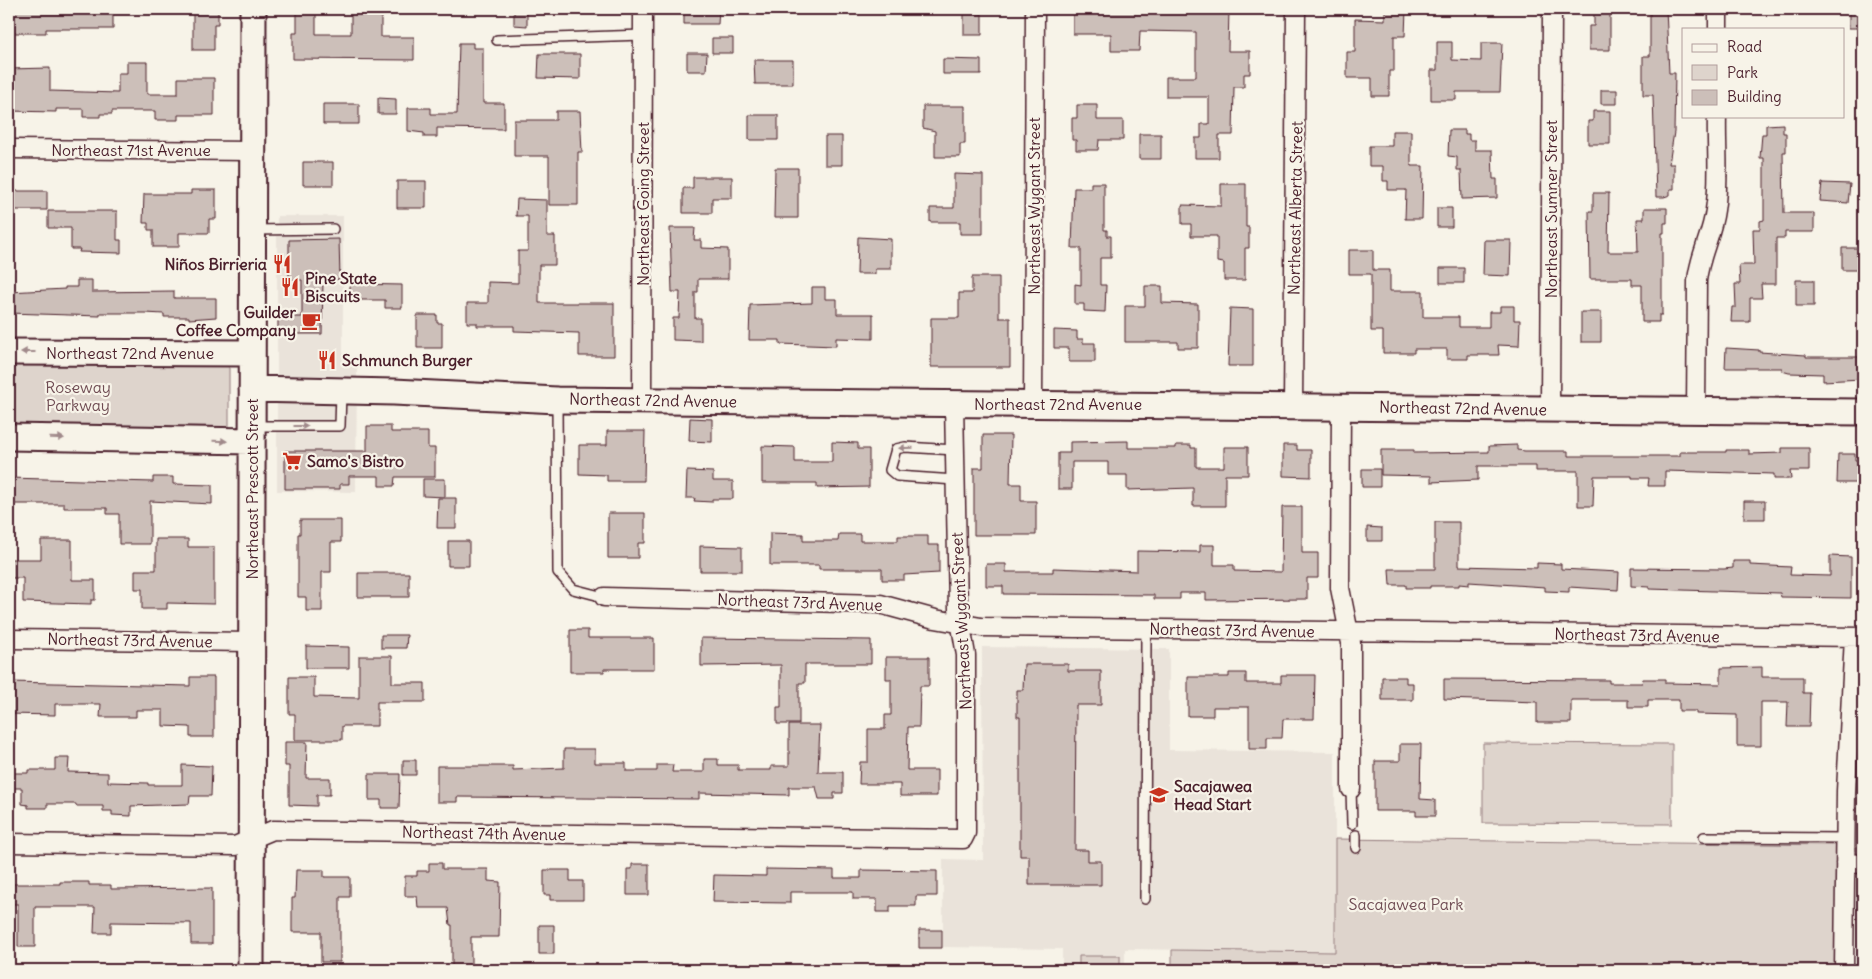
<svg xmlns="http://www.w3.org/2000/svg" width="1872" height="979" viewBox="0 0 1872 979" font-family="Delius,sans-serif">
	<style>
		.built { fill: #eae3da }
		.green { fill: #ded4cc; stroke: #947a7c }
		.building { fill: #ccbfb9; stroke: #4a1f2b }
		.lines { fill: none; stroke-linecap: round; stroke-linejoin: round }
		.lane-casing { stroke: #4a1f2b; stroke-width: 12 }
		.street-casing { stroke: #4a1f2b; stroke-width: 21 }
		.secondary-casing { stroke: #4a1f2b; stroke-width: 29 }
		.lane { stroke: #f7f3e8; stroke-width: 9 }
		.street { stroke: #f7f3e8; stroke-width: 18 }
		.secondary { stroke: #f7f3e8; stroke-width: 25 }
		.oneway { fill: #a0898a }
		.labels { text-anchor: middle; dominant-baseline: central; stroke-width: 4.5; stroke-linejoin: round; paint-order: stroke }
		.street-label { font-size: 16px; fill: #4a1f2b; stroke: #f7f3e8 }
		.poi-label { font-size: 16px; font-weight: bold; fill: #4a1f2b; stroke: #f7f3e8; text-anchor: start }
		.park-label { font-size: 16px; fill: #6f4c53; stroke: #f7f3e8 }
	</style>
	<rect width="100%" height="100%" fill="#f7f3e8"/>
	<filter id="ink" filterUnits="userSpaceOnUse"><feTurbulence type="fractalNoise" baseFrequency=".02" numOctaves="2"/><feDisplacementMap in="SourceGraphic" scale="10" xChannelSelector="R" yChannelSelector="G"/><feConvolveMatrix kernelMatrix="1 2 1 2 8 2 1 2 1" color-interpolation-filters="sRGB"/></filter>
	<g filter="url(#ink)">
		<!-- built -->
		<path class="built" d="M277 216H343V364L357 365 356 492 277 491Z
			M982 647 1169 649V750L1335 752V952L1125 949V970H1062V949L943 947V859L983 860Z"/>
		<!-- green -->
		<path class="green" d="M9 360 229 361V435L9 431Z
			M1483 743 1672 744V824L1483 823Z
			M1335 839 1838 845V970H1172V950L1335 952Z
			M1079 956H1120V970H1079Z"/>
		<!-- building -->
		<path class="building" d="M11 9H113V29H46V33H11Z
			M193 9H218V25H214V50H193Z
			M297 9H316V34H351V9H381V37H414V60L293 59V33H297Z
			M514 9H527V26L514 25Z
			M684 9H719L718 24H684Z
			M1080 9H1229L1228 51H1250V74H1244V87H1234L1233 135H1219V158H1195V138H1201V124H1209V97H1166V77H1196V32L1140 31 1139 51H1111V34H1073V13H1080Z
			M1385 9H1406L1405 36H1394V71H1389V96H1372V78H1347V52H1355V19L1385 20Z
			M1594 9H1610V50H1589V26H1594Z
			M1650 9H1666L1669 73H1675L1674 132 1669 164H1674V189H1670V195L1664 197H1656L1653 95H1643V56H1650Z
			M1849 9H1863V28H1849Z
			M964 14H982V35H964Z
			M712 38H733V53H712Z
			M1437 42H1452V60L1481 61V43H1502L1500 92H1456V100H1431V70H1437Z
			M459 43H473V48H483V103H504V129L437 128V137H424V133L408 131V108H431V114H457Z
			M687 53H707L706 71H687Z
			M539 54H580V79L538 78Z
			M943 59 981 60V74H943Z
			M754 60H793V84H755Z
			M127 62H147V94H178V78H214V115H178V120H155V111H112V114H100V117H83V109H56V112L9 111V69L50 68V91L118 93V73H127Z
			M1601 90H1617V104H1601Z
			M378 98 396 99V114H378Z
			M323 104H359V124H323Z
			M1077 105H1097V120H1123V140H1099L1098 150H1076V140H1072V118H1077Z
			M923 106H965V144H960V157H935V131L923 128Z
			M556 111H580L582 152H578V205H549V156H514V120H556Z
			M1593 111H1610V144H1588V121H1593Z
			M749 115H778V140H749Z
			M1783 124V133H1786V152H1783L1784 213H1814V232H1785V238H1776V284H1761L1762 298H1750V322H1731L1732 307H1736L1735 284H1740L1739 265H1754L1753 229H1760V221L1764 220V158H1760L1762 134H1766V125Z
			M1449 130H1465V134H1469V140H1475V150H1492L1493 179H1497V198L1462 199 1461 170H1457V157L1448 156Z
			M1392 131H1411V166H1423L1422 219H1405L1406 190H1388V181H1383V166H1369V146H1392Z
			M1139 134H1161V159H1139Z
			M825 136H842V165H825Z
			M303 162H333V185H303Z
			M775 168H798V218H774Z
			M954 174 983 175V234H960V222H930V208H954Z
			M693 177H732V198H712V213H683V188H693Z
			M397 181H426V208H397Z
			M1091 183H1104V230H1107V236H1111V258H1100V285H1106L1105 312 1084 311V304H1075V284L1081 285V248H1072L1074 188H1091Z
			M1822 183 1850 184 1848 203 1820 201Z
			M1221 184H1246V227H1249V248H1245V280H1224V263L1217 262V236H1191V224H1182V205L1221 206Z
			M191 190H216V219H209V233H179V247H153V230H148V223H143L144 194H191Z
			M9 191H47V210H9Z
			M1593 193H1609L1608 252H1638L1637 219H1644V208H1667V223H1664V233H1662V315H1659V322H1642V285H1632V279H1590L1589 211H1593Z
			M517 199 547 200V236H555V265H539V303H614V356H579V333L514 331V326H477V323H467V303H488V282L518 283V251H528V216H516Z
			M1437 208H1452V227H1437Z
			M48 211H117V240H121V253L79 252 80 249H71V228H48Z
			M670 228H695L694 240H701V248L728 249V279H698V292H695V318H701V341L673 340V318H679L680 292H672Z
			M858 237 891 239V269H875V274H857Z
			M339 239 340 279 323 280 322 334H278V317H302V280H289V240Z
			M1484 240H1511L1510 276 1483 275Z
			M1842 248H1863V270H1842Z
			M1349 250H1373V270H1390V291H1423V317H1459V327H1489V312H1500V306H1514V320H1520L1519 346 1498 345 1499 355H1468V359H1447V349H1414V353H1383V331H1371V274H1349Z
			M1440 268H1464V283H1440Z
			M972 277H999V318H1010V367H931V318H959V293H972Z
			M77 280H92V292L174 291V298H216V317L189 319V317H164V314L145 313H100V316L9 313V292L65 289V287H77Z
			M1796 280H1814V306H1796Z
			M350 284 402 285V308H385V300H350Z
			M1145 286H1162V303L1198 304V348H1178V342H1125V306H1145Z
			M812 287H825V299H837V314H873V339L836 338V346L780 344V340H749L750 305 812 303Z
			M1230 308 1253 309V366H1228Z
			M1581 312H1601V342H1581Z
			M417 315H437V323H442V348H417Z
			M1054 330 1077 331V339H1083V343H1095V362H1069V348H1054Z
			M1726 348 1759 350V352L1806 355V357H1862V379L1823 381V374L1789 373 1782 371V368H1725Z
			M690 418 712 419V442L689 441Z
			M367 426H391V432H428V448H435V477H395L394 486H379V476H349V484H340V489H285V451H367Z
			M607 431H645L644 481H607V475L579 474V445H607Z
			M983 435H1011L1010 484H1021V501H1036V535H974V468H983Z
			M1128 441V448H1176V445H1191V448H1196V467H1224V447H1248V475H1225V506H1193V488L1127 490V475H1108V462H1072V489H1058V453H1070V442Z
			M832 442 858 443V449H869V487L817 488V483H762V446L795 447V462H832Z
			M1283 445H1297V450H1311V477L1283 476Z
			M1517 445V450L1525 451H1568V456H1680V452H1726V450H1749V454L1782 453V448H1809V471H1790L1791 479H1774V474L1665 471V486H1648L1649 478H1632V476H1594L1593 506H1578V471H1536V466H1478V480L1431 482V476L1381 475V450H1414V453L1489 452V446Z
			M1838 454H1855V460H1863V483H1837Z
			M1362 469H1380V487H1362Z
			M687 471 713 472V481H733V499H712V502L694 501 695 498H686Z
			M153 477H173V484L212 485V504L150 501V544H119V514H107V508H64V504H9V478L153 482Z
			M423 479H445V497L423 496Z
			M438 498H456V528H437Z
			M1744 501H1765V519H1744Z
			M1282 507H1302V553H1318V578H1307V599L1206 600V593H1180V599H1154V595L1003 594V586H986V564H1006V572H1053V568L1137 571V551L1200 552V545H1214V565H1234V571L1281 572Z
			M608 513H645V543H638V558H608Z
			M300 520H341V542H331V572H322V611H306V597H298V534H300Z
			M1435 522H1459V566L1537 568V563L1561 564V569L1619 572 1618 590 1569 587V592L1545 591V587L1469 582V585L1459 584V586H1430V588H1406V585H1390L1389 569H1435Z
			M1367 527 1382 528V541H1367Z
			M770 533 803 534V541H838L839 534H860V541H898V536H928V545H939V573L904 575V580H882V569H819V565H770Z
			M156 539H188V547H214V604L167 603V609H142V589H135V570H156Z
			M41 540H72V580H95V600H91V604L23 602V578H9V559H41Z
			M448 541H469V566H448Z
			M700 546 742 547V571H700Z
			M1830 556 1851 557V598L1781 597 1780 593 1649 589V587L1631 586V568L1724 569 1733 568V561H1750V565L1791 567 1790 575 1830 576Z
			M358 573H409V597H358Z
			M570 630H588V638H654V669H604V672H570Z
			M381 635H407L406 648H381Z
			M701 638 871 640V664H805V683H799V724H777V707H781V665L701 666Z
			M306 646 349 647V668H306Z
			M359 656H392V683H425V702H377V726H342V740H295V714H289V677H314V697L359 698Z
			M886 657H929V686H920L919 727H908L907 770H937V796H900V784H859L860 762H868V729H885V715H891V679H886Z
			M1024 664H1068V671H1101V705H1076L1075 850H1088V861H1101V885H1029V856H1020V717H1017V690H1023Z
			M1762 667V677H1803V693H1810L1809 727H1787L1788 702H1761V746H1737V715L1696 714V711H1679V700H1648V707H1628V700H1571V723H1537V702L1444 699V679L1609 680V683H1642L1643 679H1665V683L1721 684V668Z
			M1229 673H1246V683H1281V675H1315L1314 719H1283L1282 738H1267V749H1249V707H1213V716H1188V677H1229Z
			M190 677H214V737H190V727L163 726V710H136V717H100L101 704H55V715L9 714V682L190 686Z
			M1382 677H1406V683H1413V700H1382Z
			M789 725H820L818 772H843V793H834V799H819L816 787H789V795L699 793V799L457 797V802H437V766H513V770L564 768V749H595V763H626V771H657V765H673L672 772H704V759H718V765H738V770H771V766H789Z
			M285 742H307L306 778H330V795H317V806L289 805V766H285Z
			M1400 744H1421L1420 799 1435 800V816H1416V811H1375V761H1400Z
			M55 758H69L68 772 108 773V782L148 783V785H182V765L212 766 211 796H190L189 804 131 806V816L112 815V811H103V806H76V804H47V808H28V805L22 804V788H9V773H28V770H55Z
			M403 760H416V775H403Z
			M369 774H400L399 808H381V800H369Z
			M429 863H442V869H488V881L500 882 499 937H471V970H452V925H450L448 908H418L417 896H405V876H417V871H429Z
			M632 864H649V895H627V869H632Z
			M766 869 834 870V878H861V870L937 871V896H916V906H890V912H877V899H853V892H790V903L713 902 714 875 766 876Z
			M296 870H324V877H350V897H340V962H321V932H292V898H295Z
			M544 870H570V881H583V900H550V895H544Z
			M60 882H89V885H111V889L212 888V944H191V923L111 922V933H94L95 907H35V947H18V904H9V884H60Z
			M539 925H554V954H539Z
			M919 930H942V948H919Z"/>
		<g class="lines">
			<!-- lane casing -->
			<g class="lane-casing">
				<path id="lane" d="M497 40 643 35
					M253 230 333 229
					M557 402 558 572 573 589 604 597
					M255 426H340L341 392
					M955 450 905 447 896 449 890 470 897 476 955 480
					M1351 789 1352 824
					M1356 835V848
					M1704 837 1845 838
					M1145 899 1146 630"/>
			</g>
			<!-- street casing -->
			<g class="street-casing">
				<path id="street" d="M1718 29V9
					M9 149 252 151
					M642 400 643 9
					M1033 404 1035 9
					M1293 407 1296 9
					M1341 407 1340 588 1351 643V789
					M1550 409 1552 9
					M1696 411 1697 281C1699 256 1712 235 1715 210 1720 180 1716 147 1717 116
					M604 597 880 604 935 619 981 627 1863 637
					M9 639 252 642
					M9 843 235 846 273 830 963 839 966 833V655L958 609 954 403
					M1845 863 1863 864
					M1844 970 1846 791 1854 637"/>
			</g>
			<!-- secondary casing -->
			<g class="secondary-casing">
				<path id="secondary" d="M9 352 252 353
					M252 389 394 392 557 400 1863 412
					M9 437 252 441
					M251 970 253 9"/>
			</g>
			<!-- lane -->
			<use href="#lane" class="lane"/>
			<!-- street -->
			<use href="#street" class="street"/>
			<!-- secondary -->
			<use href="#secondary" class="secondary"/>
		</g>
		<!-- one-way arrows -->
		<defs><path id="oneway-solid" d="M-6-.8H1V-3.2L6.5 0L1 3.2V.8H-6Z" transform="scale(1.25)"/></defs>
		<g class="oneway">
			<use href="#oneway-solid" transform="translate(28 352) rotate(-180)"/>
			<use href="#oneway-solid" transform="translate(301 426)"/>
			<use href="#oneway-solid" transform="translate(57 438) rotate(1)"/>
			<use href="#oneway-solid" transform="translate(220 441) rotate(1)"/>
			<use href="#oneway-solid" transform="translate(906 448) rotate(178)"/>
		</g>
	</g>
	<!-- icons -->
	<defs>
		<g id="restaurant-bare" transform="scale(1.5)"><path d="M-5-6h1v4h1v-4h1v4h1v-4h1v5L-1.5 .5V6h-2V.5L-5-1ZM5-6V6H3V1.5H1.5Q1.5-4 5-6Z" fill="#c8321e" stroke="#f7f3e8" stroke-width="2.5" paint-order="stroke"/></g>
		<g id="cafe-bare" transform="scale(1.5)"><path d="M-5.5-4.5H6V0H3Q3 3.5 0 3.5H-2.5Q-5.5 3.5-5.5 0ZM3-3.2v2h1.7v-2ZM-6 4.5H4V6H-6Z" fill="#c8321e" stroke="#f7f3e8" stroke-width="2.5" paint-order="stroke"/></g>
		<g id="supermarket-bare" transform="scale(1.5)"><path d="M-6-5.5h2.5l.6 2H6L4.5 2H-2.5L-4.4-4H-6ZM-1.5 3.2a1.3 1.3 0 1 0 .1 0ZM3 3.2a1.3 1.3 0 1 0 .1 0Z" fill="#c8321e" stroke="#f7f3e8" stroke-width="2.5" paint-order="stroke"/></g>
		<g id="school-bare" transform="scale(1.5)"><path d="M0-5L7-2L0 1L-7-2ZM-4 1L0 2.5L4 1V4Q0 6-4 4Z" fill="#c8321e" stroke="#f7f3e8" stroke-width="2.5" paint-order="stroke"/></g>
	</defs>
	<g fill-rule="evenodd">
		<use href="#restaurant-bare" x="282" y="264"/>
		<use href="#restaurant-bare" x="290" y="287"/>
		<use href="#cafe-bare" x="311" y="321"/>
		<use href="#restaurant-bare" x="327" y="360"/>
		<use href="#supermarket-bare" x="292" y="461"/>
		<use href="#school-bare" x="1159" y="795"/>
	</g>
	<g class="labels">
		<!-- street labels -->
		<g class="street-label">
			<text x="131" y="150">Northeast 71st Avenue</text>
			<text transform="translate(643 204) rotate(-90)">Northeast Going Street</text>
			<text transform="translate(1034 206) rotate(-90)">Northeast Wygant Street</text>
			<text transform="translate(1295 208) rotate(-89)">Northeast Alberta Street</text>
			<text transform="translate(1551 209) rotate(-90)">Northeast Sumner Street</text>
			<text x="130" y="353">Northeast 72nd Avenue</text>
			<text transform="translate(653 400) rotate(1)">Northeast 72nd Avenue</text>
			<text x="1058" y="404">Northeast 72nd Avenue</text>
			<text transform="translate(1463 408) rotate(1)">Northeast 72nd Avenue</text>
			<text transform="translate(252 489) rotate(-90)">Northeast Prescott Street</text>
			<text transform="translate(800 602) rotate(2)">Northeast 73rd Avenue</text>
			<text transform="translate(961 621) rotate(-93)">Northeast Wygant Street</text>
			<text transform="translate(1232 630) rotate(1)">Northeast 73rd Avenue</text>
			<text transform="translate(1637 635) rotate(1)">Northeast 73rd Avenue</text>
			<text transform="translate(130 640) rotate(1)">Northeast 73rd Avenue</text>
			<text transform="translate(484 833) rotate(1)">Northeast 74th Avenue</text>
		</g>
		<!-- poi labels -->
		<g class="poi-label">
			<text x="267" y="264" text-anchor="end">Niños Birrieria</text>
			<text x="305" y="278">Pine State<tspan x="305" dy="18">Biscuits</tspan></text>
			<text x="296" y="312" text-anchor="end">Guilder<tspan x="296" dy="18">Coffee Company</tspan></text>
			<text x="342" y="360">Schmunch Burger</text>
			<text x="307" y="461">Samo's Bistro</text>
			<text x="1174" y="786">Sacajawea<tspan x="1174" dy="18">Head Start</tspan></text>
		</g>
		<!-- park labels -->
		<g class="park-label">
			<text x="78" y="387">Roseway<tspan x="78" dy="18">Parkway</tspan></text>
			<text x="1406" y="904">Sacajawea Park</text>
		</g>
	</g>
	<!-- margin -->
	<rect width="1872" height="979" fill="none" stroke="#f7f3e8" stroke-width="30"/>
	<rect x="15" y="15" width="1842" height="949" fill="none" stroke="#4a1f2b" stroke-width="2" filter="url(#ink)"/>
	<!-- legend -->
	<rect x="1682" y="28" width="162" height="90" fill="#f7f3e8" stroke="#b29e9c"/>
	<rect x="1692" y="44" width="25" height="8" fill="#f7f3e8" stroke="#b29e9c"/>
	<text x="1727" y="52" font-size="15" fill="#4a1f2b">Road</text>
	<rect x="1692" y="65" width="25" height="15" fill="#ded4cc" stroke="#b29e9c"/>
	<text x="1727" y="78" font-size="15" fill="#4a1f2b">Park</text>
	<rect x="1692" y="90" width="25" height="15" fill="#ccbfb9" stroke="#b29e9c"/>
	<text x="1727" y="102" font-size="15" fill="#4a1f2b">Building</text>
</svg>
